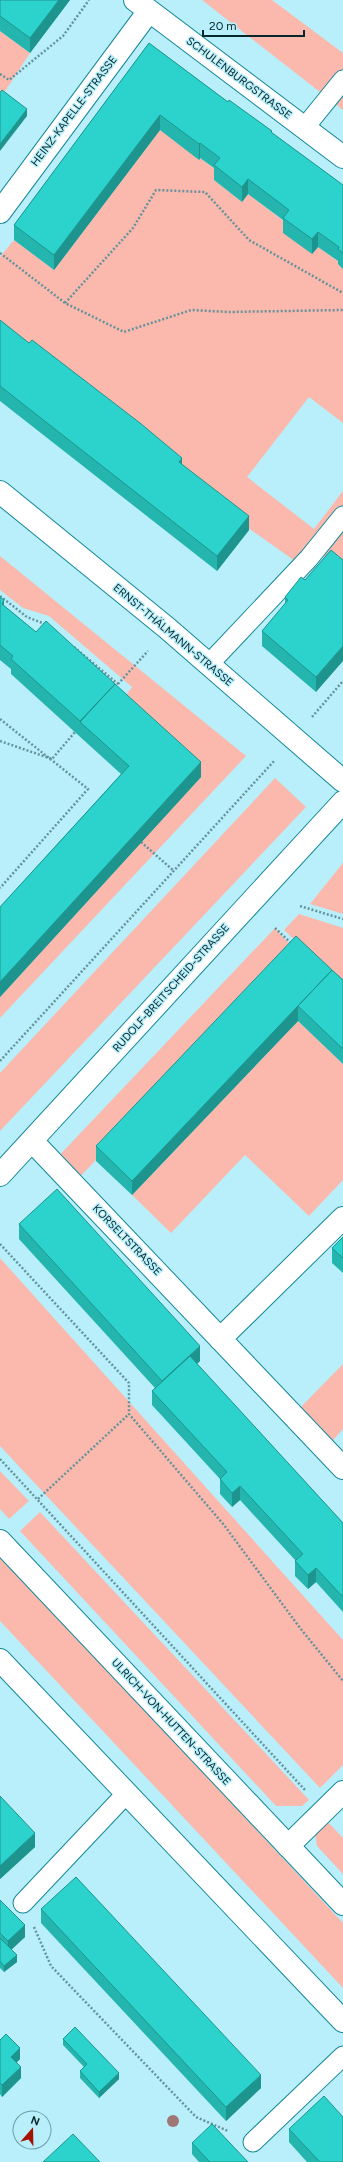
<svg xmlns="http://www.w3.org/2000/svg" width="343" height="2162" viewBox="0 0 343 2162" font-family="Figtree,sans-serif">
	<style>
		.green { fill: #fbb9ad }
		.lines { fill: none; stroke-linecap: round; stroke-linejoin: round }
		.service-casing { stroke: #148899; stroke-width: 21 }
		.minor-casing { stroke: #148899; stroke-width: 24 }
		.tertiary-casing { stroke: #148899; stroke-width: 24 }
		.path { stroke: #66939b; stroke-width: 2.5; stroke-dasharray: 2 2; stroke-linecap: butt }
		.service { stroke: #fff; stroke-width: 19 }
		.minor { stroke: #fff; stroke-width: 22 }
		.tertiary { stroke: #fff; stroke-width: 22 }
		.tree { fill: #9e7774 }
		.wall { fill: #25b5af }
		.shaded-wall { fill: #1e948f }
		.building { fill: #2bd3cc; stroke: #1e948f }
		.labels { text-anchor: middle; dominant-baseline: central; stroke-width: 3; stroke-linejoin: round; paint-order: stroke }
		.street-label { font-size: 11px; fill: #05262b; stroke: #b8effa }
	</style>
	<rect width="100%" height="100%" fill="#b8effa"/>
	<!-- green -->
	<path class="green" d="M202 0H272L343 53V110Z
		M0 31 30 53 0 99Z
		M160 130 199 159 200 158 220 173 214 180 242 202 248 194 289 225 312 254 318 247 339 262 343 268V423L309 397 247 477 314 529 343 491V575L331 565 318 548 302 566 217 506 0 333V257L14 240 54 270Z
		M0 556 246 756 0 1018V997L200 777 119 704 132 687 49 616 23 608 0 590Z
		M275 778 306 807 0 1131V1073Z
		M343 863V914L310 904Z
		M299 914 343 928V986L284 930Z
		M275 928 296 951 73 1184 53 1162Z
		M298 1021 343 1064V1180L309 1216 245 1155 171 1233 132 1195Z
		M0 1258 343 1640V1765L320 1788 0 1446Z
		M343 1364V1429L325 1449 293 1415Z
		M0 1471 29 1501 9 1519 0 1509Z
		M40 1512 309 1800 302 1806H276L20 1531Z
		M0 1554 343 1923V1988L0 1621Z
		M325 1819 343 1838V1874L317 1846 315 1834Z"/>
	<g class="lines">
		<!-- service casing -->
		<g class="service-casing">
			<path id="service" d="M305 127 343 80
				M209 664 309 558 343 516
				M23 1903 126 1794
				M253 2142 343 2056"/>
		</g>
		<!-- minor casing -->
		<g class="minor-casing">
			<path id="minor" d="M135 0 343 157
				M0 212 149 11
				M0 492 167 628 343 781
				M33 1142 343 1468
				M0 1175 343 802
				M220 1339 343 1218
				M288 1846 343 1792"/>
		</g>
		<!-- tertiary casing -->
		<g class="tertiary-casing">
			<path id="tertiary" d="M0 1541 343 1904
				M0 1660 343 2021"/>
		</g>
		<!-- path -->
		<path class="path" d="M0 74 9 80 63 36 89 0
			M0 253 65 303 124 332 191 310 229 312 343 310
			M65 303 133 228 156 190 205 192 249 240 343 293
			M0 596 27 617 45 624
			M74 647 118 684
			M118 684 148 651
			M312 717 343 681
			M0 719 88 789 0 888
			M0 741 52 759 75 732
			M141 842 174 871
			M300 906 343 919
			M275 928 293 945
			M0 1061 275 760
			M0 1244 129 1383V1414L224 1525 300 1628 343 1681
			M0 1459 305 1790
			M38 1499 129 1414
			M34 1927 51 1966 196 2117 228 2131"/>
		<!-- service -->
		<use href="#service" class="service"/>
		<!-- minor -->
		<use href="#minor" class="minor"/>
		<!-- tertiary -->
		<use href="#tertiary" class="tertiary"/>
	</g>
	<!-- trees -->
	<circle class="tree" cx="173" cy="2121" r="6"/>
	<!-- wall -->
	<path class="wall" d="M0 0H70L30 53 0 31Z
		M149 43 228 102 272 133 343 185V269L338 264V261L318 247 312 254 283 233V220L248 194 242 202 214 180V168L200 158 199 160 160 130 54 270 14 240V225Z
		M0 320 249 530 217 571 0 401Z
		M331 550 316 692 262 646V631L285 604V597L305 580Z
		M0 597 4 606 36 632 115 684 201 777 0 997V907L121 774 11 674V669L0 660Z
		M332 970 343 980V1064L298 1021 132 1195 96 1161V1146Z
		M19 1224 200 1361 197 1364 343 1523V1612L316 1582 308 1589 295 1576V1561H296L240 1500 232 1507 220 1494V1479L152 1405V1391L155 1388 19 1239Z
		M343 1237V1273L332 1263V1248Z
		M0 1796 35 1847 0 1879Z
		M0 1900 25 1937 11 1949 17 1962 4 1972 0 1968Z
		M41 1909 261 2088 226 2121 41 1923Z
		M63 2039 119 2079 99 2098 80 2078V2071L84 2067 63 2045Z
		M0 2040 20 2059 17 2062 21 2078 2 2097 0 2094Z
		M289 2129 343 2162H307L289 2142Z
		M192 2143 248 2162H199L192 2154Z"/>
	<!-- shaded-wall -->
	<path class="shaded-wall" d="M59 0H70L30 53V38Z
		M27 109V116L0 151V144Z
		M160 115V130L54 270V255Z
		M200 143V158L199 160V144Z
		M248 179V194L242 202V187Z
		M318 232V247L312 254V239Z
		M182 458V472L179 462Z
		M249 516V530L217 571V556Z
		M4 600V616L2 604Z
		M343 646V661L316 692V677Z
		M201 762V777L0 997V982Z
		M298 1006V1021L132 1195V1181Z
		M200 1346V1361L162 1396V1381Z
		M240 1486V1500L232 1507V1493Z
		M316 1568V1582L308 1589V1575Z
		M35 1833V1847L0 1879V1866Z
		M25 1925V1937L8 1953V1941Z
		M17 1955V1962L4 1972V1966Z
		M20 2048V2059L11 2068V2057Z
		M21 2067V2078L2 2097V2085Z
		M119 2073V2079L99 2098V2092Z
		M261 2075V2088L226 2121V2107Z"/>
	<!-- building -->
	<path class="building" d="M0 0H59L30 38 0 16Z
		M149 43 228 102 229 100 272 131 271 132 343 185V253L338 249 339 247 318 232 312 239 283 218 289 210 248 179 242 187 214 165 220 158 200 143 199 144 160 115 54 255 14 225Z
		M2 90 27 109 0 144V92Z
		M0 320 29 343 32 340 140 423 182 458 179 462 249 516 217 556 0 386Z
		M331 550 343 560V646L316 677 262 631 288 600 285 597 301 577 305 580Z
		M0 597 4 600 2 604 36 632 46 621 115 684 80 721 11 659 13 656 0 645Z
		M115 684 201 762 0 982V907L129 766 80 722Z
		M296 936 332 970 132 1181 96 1146Z
		M332 970 343 980V1049L298 1006Z
		M57 1189 200 1346 162 1381 19 1224Z
		M343 1237V1258L332 1248Z
		M190 1356 343 1523V1597L316 1568 308 1575 295 1561 303 1554 240 1486 232 1493 220 1479 227 1472 152 1391Z
		M0 1796 35 1833 0 1866Z
		M76 1877 261 2075 226 2107 41 1909Z
		M0 1900 25 1925 8 1941 0 1933Z
		M0 1938 17 1955 4 1966 0 1961Z
		M75 2027 119 2073 99 2092 80 2071 87 2064 63 2039Z
		M6 2034 20 2048 11 2057 21 2067 2 2085 0 2083V2040Z
		M324 2096 343 2117V2162H320L289 2129Z
		M212 2124 248 2162H210L192 2143Z
		M73 2134 100 2162H43Z"/>
	<g class="labels">
		<!-- street labels -->
		<g class="street-label">
			<text transform="translate(239 78) rotate(37)">SCHULENBURGSTRASSE</text>
			<text transform="translate(74 111) rotate(-53)">HEINZ-KAPELLE-STRASSE</text>
			<text transform="translate(173 635) rotate(40)">ERNST-THÄLMANN-STRASSE</text>
			<text transform="translate(171 988) rotate(-48)">RUDOLF-BREITSCHEID-STRASSE</text>
			<text transform="translate(127 1240) rotate(46)">KORSELTSTRASSE</text>
			<text transform="translate(171 1722) rotate(47)">ULRICH-VON-HUTTEN-STRASSE</text>
		</g>
	</g>
	<!-- north arrow -->
	<g transform="translate(32 2130) rotate(20)"><circle r="19" fill="#b8effa" stroke="#709fa7"/>
	<path d="M0-3L7 15L0 10L-7 15Z" fill="#a51202"/>
	<text y="-6" font-size="11" font-weight="bold" text-anchor="middle" fill="#05262b">N</text>
	</g>
	<!-- scale -->
	<path d="M203 30v6h101v-6" fill="none" stroke="#05262b" stroke-width="2"/>
	<text x="209" y="30" font-size="12" fill="#05262b" stroke="#b8effa" stroke-width="3" paint-order="stroke">20 m</text>
</svg>
